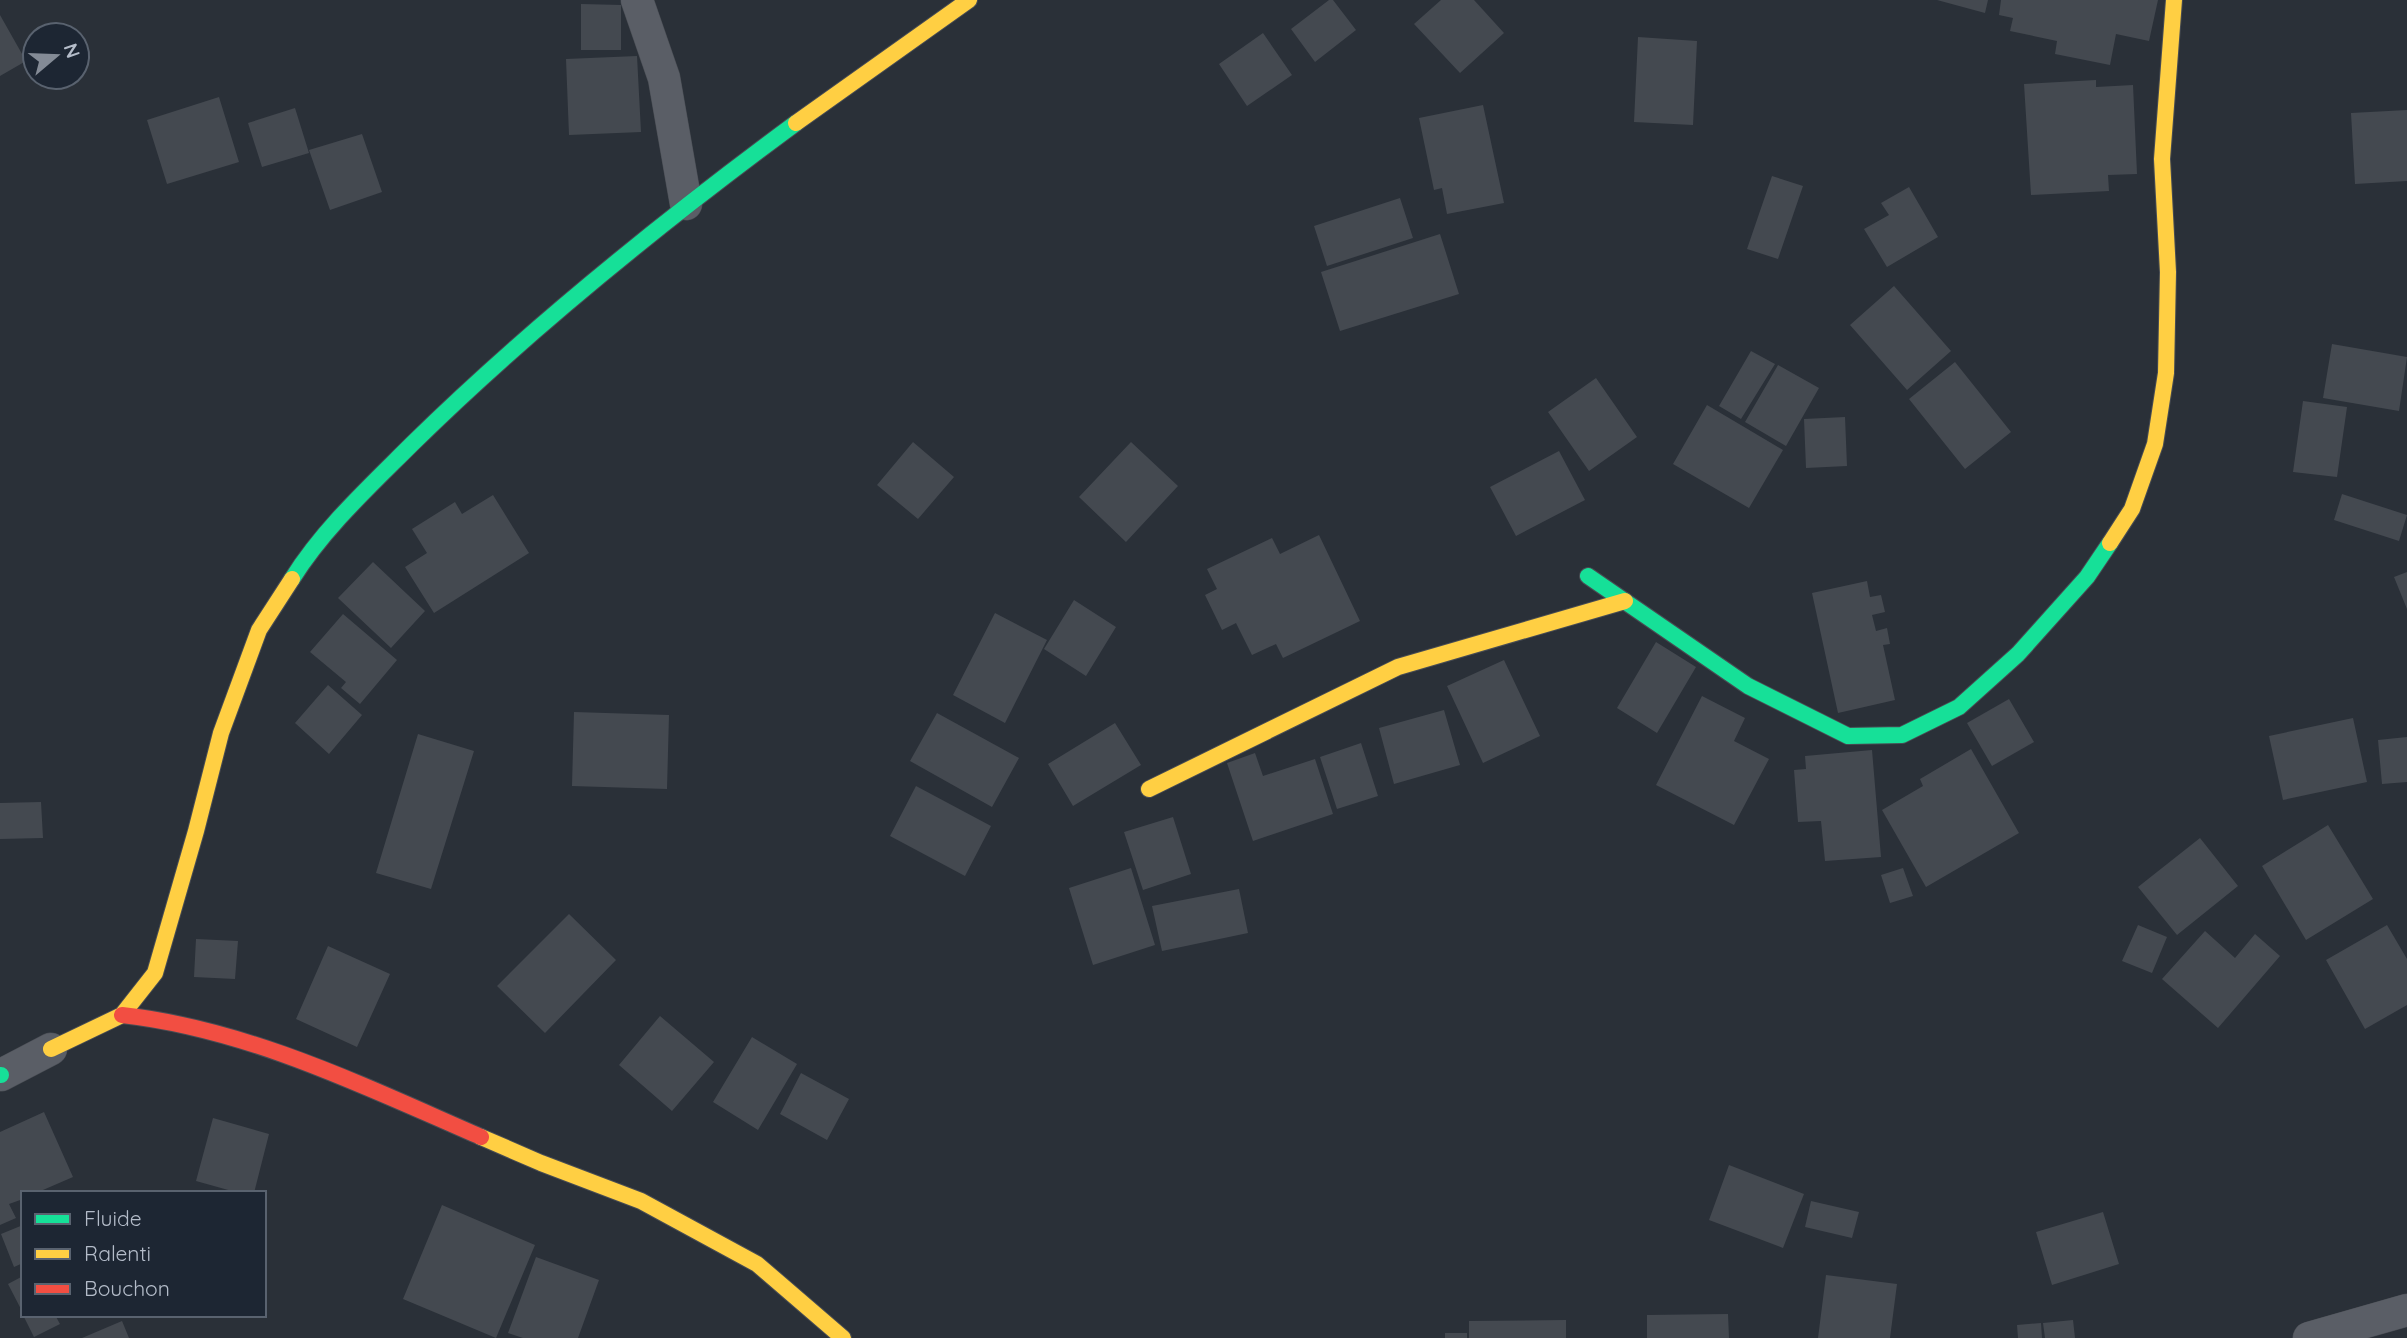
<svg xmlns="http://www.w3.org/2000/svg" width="2407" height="1338" viewBox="0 0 2407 1338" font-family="Quicksand,sans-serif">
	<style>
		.building { fill: #444950 }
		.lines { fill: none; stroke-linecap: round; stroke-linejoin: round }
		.street-casing { stroke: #484c53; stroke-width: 33 }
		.fast-casing { stroke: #484c53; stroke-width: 18 }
		.slow-casing { stroke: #484c53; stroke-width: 18 }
		.jam-casing { stroke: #484c53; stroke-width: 18 }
		.street { stroke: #5a5e66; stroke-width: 32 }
		.fast { stroke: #16e098; stroke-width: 16 }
		.slow { stroke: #ffcf43; stroke-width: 16 }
		.jam { stroke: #f24e42; stroke-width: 16 }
	</style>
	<rect width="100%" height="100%" fill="#2a3038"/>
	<!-- building -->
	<path class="building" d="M1329 0H1333L1356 30 1315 62 1291 29Z
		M1441 0H1474L1504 33 1460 73 1414 24Z
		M1937 0H1988L1985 13Z
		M2001 0H2158L2149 41 2116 34 2110 65 2055 54 2057 41 2010 31 2013 18 1999 15Z
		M581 4 621 5V50H581Z
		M0 15 26 61 0 76Z
		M1263 33 1292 75 1247 106 1219 64Z
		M1638 37 1697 41 1693 125 1634 122Z
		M637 56 641 132 569 135 566 59Z
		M2096 80V87L2133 85 2137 174 2108 175 2109 191 2031 195 2024 84Z
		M219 97 239 162 167 184 147 120Z
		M1483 105 1504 203 1447 214 1442 188 1434 190 1419 118Z
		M295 108 309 153 262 167 248 123Z
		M2407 110V181L2355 184 2351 113Z
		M362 134 382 192 330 210 309 150Z
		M1772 176 1803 186 1778 259 1747 249Z
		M1909 187 1938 237 1887 267 1864 229 1889 215 1881 203Z
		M1400 198 1413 238 1327 266 1314 226Z
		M1440 234 1459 294 1340 331 1321 272Z
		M1894 286 1951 351 1907 390 1850 325Z
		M2332 344 2407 357 2399 411 2323 398Z
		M1751 351 1775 364 1741 419 1719 406Z
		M1955 362 2011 432 1965 469 1909 399Z
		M1778 365 1819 388 1786 446 1745 422Z
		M1596 378 1637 437 1589 471 1548 412Z
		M2303 401 2347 407 2337 477 2293 472Z
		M1707 405 1783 450 1749 508 1673 464Z
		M1845 417 1847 466 1806 468 1804 419Z
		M913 442 954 477 918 519 877 485Z
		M1131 442 1178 486 1126 542 1079 497Z
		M1559 451 1585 500 1516 536 1490 487Z
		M2342 494 2407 515 2399 541 2334 520Z
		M493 495 529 553 434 613 405 567 427 553 412 529 455 502 462 514Z
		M1319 535 1360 621 1283 658 1276 644 1252 655 1236 623 1222 630 1205 595 1217 589 1207 569 1272 538 1280 554Z
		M373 562 425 611 391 648 338 598Z
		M2407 572V609L2394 577Z
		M1867 581 1870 597 1881 595 1885 612 1872 615 1876 631 1887 628 1890 644 1883 645 1895 700 1838 713 1812 593Z
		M1074 600 1116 627 1086 676 1044 649Z
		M995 613 1047 640 1005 723 953 695Z
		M343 614 397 660 360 704 341 688 346 682 310 652Z
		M1656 642 1696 667 1657 733 1617 708Z
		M1504 660 1540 736 1483 763 1447 686Z
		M328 685 362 715 329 754 295 723Z
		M1702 696 1745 718 1734 741 1769 759 1734 825 1656 785Z
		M2009 699 2034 742 1992 766 1967 723Z
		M1444 710 1460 765 1394 784 1379 728Z
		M574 712 669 715 667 789 572 786Z
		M937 713 1019 758 992 807 910 761Z
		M2353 718 2367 782 2283 800 2269 736Z
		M1115 723 1141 765 1073 806 1048 764Z
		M418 734 474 751 431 889 376 873Z
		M2407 737V782L2382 784 2378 740Z
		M1361 743 1378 796 1337 809 1320 757Z
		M1971 749 2019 833 1926 887 1882 810 1923 786 1920 779Z
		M1872 750 1881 857 1825 861 1821 821 1798 822 1794 770 1806 769 1805 756Z
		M1255 753 1263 776 1315 759 1333 814 1253 841 1227 763Z
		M916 786 991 826 965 876 890 836Z
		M41 802 43 838 0 839V803Z
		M1173 817 1191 874 1143 890 1124 832Z
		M2328 825 2373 899 2306 940 2262 866Z
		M2200 838 2238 886 2177 935 2138 887Z
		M1131 868 1155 945 1093 965 1069 888Z
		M1903 868 1913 896 1890 903 1881 875Z
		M1239 889 1248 933 1162 951 1152 906Z
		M569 914 616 960 545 1033 497 986Z
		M2138 925 2167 937 2152 973 2122 961Z
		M2387 925 2407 959V1005L2365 1029 2326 960Z
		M2205 931 2235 958 2255 934 2280 956 2218 1028 2162 979Z
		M196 939 238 941 235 979 194 977Z
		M328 946 390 974 357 1047 296 1019Z
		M660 1016 714 1062 672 1111 619 1065Z
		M752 1037 797 1064 758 1130 713 1102Z
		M801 1073 849 1099 827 1140 780 1114Z
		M44 1112 73 1177 36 1193H23V1199L9 1204 16 1218 0 1225V1132Z
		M213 1118 269 1134 254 1193H239L196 1181Z
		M1729 1165 1804 1194 1783 1248 1709 1220Z
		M1811 1201 1859 1212 1852 1238 1805 1227Z
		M442 1205 535 1245 496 1338 403 1299Z
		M2103 1212 2119 1264 2052 1285 2036 1232Z
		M23 1225V1263L14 1267 1 1234Z
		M536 1257 599 1280 578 1338H523L508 1333Z
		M1826 1275 1897 1284 1890 1338H1818Z
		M23 1276V1313L8 1284Z
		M1728 1314 1729 1338H1647V1315Z
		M23 1315H55L60 1324 34 1337Z
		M1566 1320V1338H1469V1321Z
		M2073 1320 2075 1338H2045L2043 1323Z
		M122 1321 129 1338H82Z
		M2041 1323 2042 1338H2018L2017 1325Z
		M1445 1333H1467V1338H1445Z"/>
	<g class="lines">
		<!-- street casing -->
		<g class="street-casing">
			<path id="street" d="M637 0 664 78 686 204
				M1 1075 51 1049
				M2309 1338 2407 1310"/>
		</g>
		<!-- fast casing -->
		<g class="fast-casing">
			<path id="fast" d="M1588 576 1748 686 1848 736 1902 735 1959 707 2018 654 2087 577 2110 543
				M292 579C324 528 370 486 412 444 531 327 662 222 796 123
				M0 1075H1"/>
		</g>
		<!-- slow casing -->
		<g class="slow-casing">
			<path id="slow" d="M796 123 969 0
				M2110 543 2132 509 2155 444 2166 373 2168 272 2162 159 2174 0
				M1149 789 1398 667 1625 601
				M51 1049 122 1015 155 973 196 831 221 733 259 630 292 579
				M481 1137 541 1163 641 1201 757 1264 843 1338"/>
		</g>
		<!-- jam casing -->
		<g class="jam-casing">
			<path id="jam" d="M122 1015C248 1029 366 1087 481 1137"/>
		</g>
		<!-- street -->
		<use href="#street" class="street"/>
		<!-- fast -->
		<use href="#fast" class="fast"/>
		<!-- slow -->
		<use href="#slow" class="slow"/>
		<!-- jam -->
		<use href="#jam" class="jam"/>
	</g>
	<!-- legend -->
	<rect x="21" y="1191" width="245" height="126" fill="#1d2633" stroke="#59626f" stroke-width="2"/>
	<rect x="35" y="1214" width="35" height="10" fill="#16e098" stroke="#59626f" stroke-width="2"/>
	<text x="84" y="1226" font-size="21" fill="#b4bcc9">Fluide</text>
	<rect x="35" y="1249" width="35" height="10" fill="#ffcf43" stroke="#59626f" stroke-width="2"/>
	<text x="84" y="1261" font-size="21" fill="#b4bcc9">Ralenti</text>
	<rect x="35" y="1284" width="35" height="10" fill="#f24e42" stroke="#59626f" stroke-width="2"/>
	<text x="84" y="1296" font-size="21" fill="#b4bcc9">Bouchon</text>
	<!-- north arrow -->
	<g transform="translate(56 56) rotate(71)"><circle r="33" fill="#1d2633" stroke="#59626f" stroke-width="2"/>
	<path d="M0-5L12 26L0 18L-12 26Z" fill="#848b96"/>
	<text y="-10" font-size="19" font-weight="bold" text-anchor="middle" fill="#b4bcc9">N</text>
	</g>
</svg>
